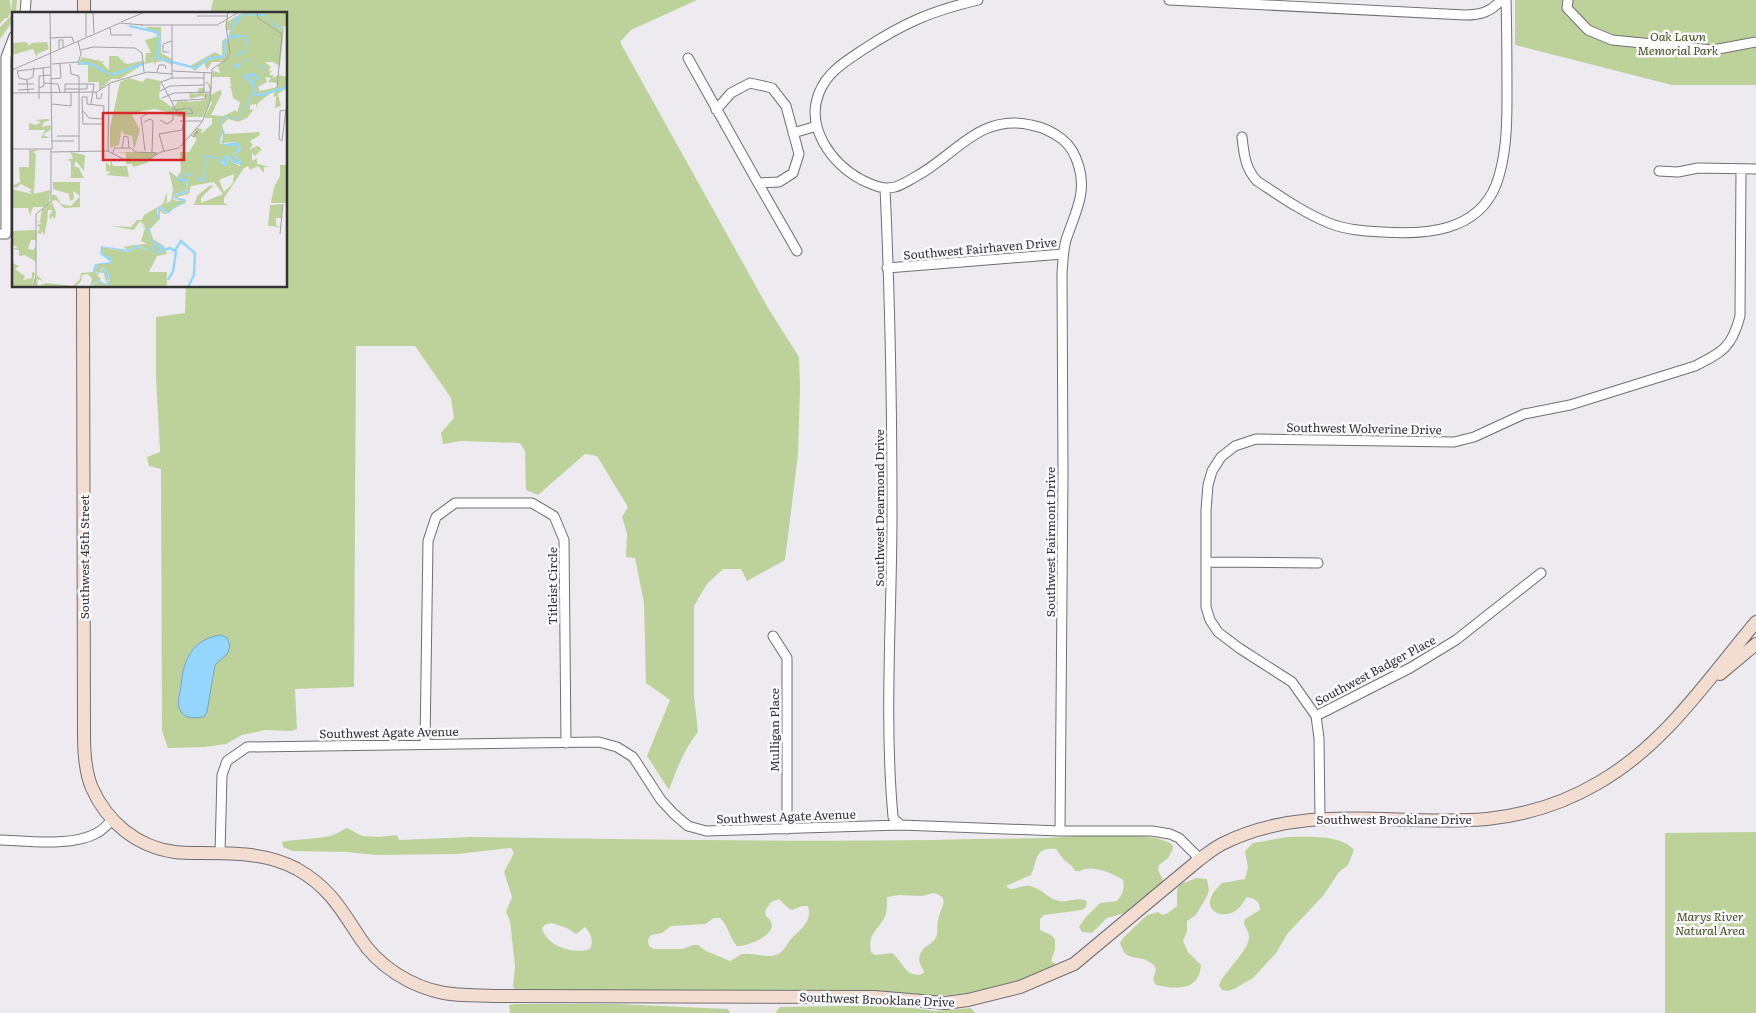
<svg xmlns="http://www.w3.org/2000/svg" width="1756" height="1013" viewBox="0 0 1756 1013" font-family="Literata,serif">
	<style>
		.green { fill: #bdd29b; fill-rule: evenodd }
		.water { fill: #95d6ff; stroke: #78a5c2 }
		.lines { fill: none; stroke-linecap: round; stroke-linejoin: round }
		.street-casing { stroke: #716f72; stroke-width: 11 }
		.secondary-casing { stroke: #716f72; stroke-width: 14 }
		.street { stroke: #fff; stroke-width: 9 }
		.secondary { stroke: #f3ddd0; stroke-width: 12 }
		.labels { text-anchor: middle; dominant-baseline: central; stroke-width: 5; stroke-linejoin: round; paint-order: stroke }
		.park-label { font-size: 12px; font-style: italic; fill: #3f5119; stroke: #fbf9fd }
		.street-label { font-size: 12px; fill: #343334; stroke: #fbf9fd }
		.inset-river { fill: none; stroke: #95d6ff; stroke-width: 2.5 }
		.inset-road { fill: none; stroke: #a4a1a5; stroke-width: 1 }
		.view { fill: #d62828; fill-opacity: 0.15; stroke: #d62828; stroke-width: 2.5 }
		.inset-edge { fill: none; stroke: #343334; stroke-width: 2.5 }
	</style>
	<rect width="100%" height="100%" fill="#eeebf0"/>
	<!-- green -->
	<path class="green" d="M0 0H10L11 11 8 18H5L0 24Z
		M12 0H17L16 14H14L13 21 0 39V27L11 16Z
		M213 0H697L631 30 620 42 768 308 799 357 800 388 798 454 785 560 747 581 741 569H723L707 584 694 606V696L698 732C684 749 677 769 669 790L647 756 670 700 646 683 644 603 635 558 626 557 627 533 622 517 628 507 597 456 585 454 538 495 526 490 525 451 520 443 461 441 443 444 441 433 454 418 451 398 415 346H356L354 687 295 689 297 729 291 731 265 730 242 735 226 744 205 747 168 748 162 731 161 469 149 466 147 457 160 452 156 376V317L185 313 186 286H286V14H210Z
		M1515 0H1756V85H1672L1515 45Z
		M347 828 362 836 379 837 397 835 399 840 470 837C624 839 778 842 931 840 969 839 1007 839 1045 838 1079 837 1141 828 1172 844L1173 849 1168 858 1159 865 1158 870 1163 880C1158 896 1136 899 1128 912L1107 918 1092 933 1082 932 1079 927 1085 918 1100 903 1117 901C1122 895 1125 889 1123 880 1113 873 1090 864 1080 871H1075L1072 866 1064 860 1056 849C1034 847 1038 860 1031 875L1006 886 1010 889C1017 889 1023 885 1030 886 1041 888 1048 899 1059 901 1068 903 1077 896 1087 901L1086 907 1082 910 1044 915 1040 919V930L1051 935 1055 939V950L1051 961 1056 964C1021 986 978 993 938 996L517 991 513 987 515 966 510 921 506 912 512 897 504 872 514 853 511 848 457 854 376 855 347 852 293 851 283 847 282 842C296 839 311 839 325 837 334 836 340 831 347 828ZM933 893C952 897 940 908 938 920 936 926 939 934 935 939 930 946 923 946 920 955 917 962 923 967 924 973 908 981 902 961 892 953L875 955 871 952C867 932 880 930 886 914 887 909 887 903 887 897L899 895 922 896ZM779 899 787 907 792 910 802 906H808C813 922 800 929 791 939 787 944 783 953 776 955 764 958 755 953 744 954 739 954 735 959 730 961L706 951 698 945H693L683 949H654L649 946 648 940 651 935 662 933 671 926 705 924 714 918H720C729 926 729 938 737 946 749 946 786 932 766 916L765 911 771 902ZM552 923 567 928 576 934 585 927C591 934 594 940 590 949 574 955 546 946 542 928L546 924Z
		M1756 832V1013H1665V833Z
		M1287 837C1306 837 1341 834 1354 850L1348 865 1339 872 1323 896 1288 933 1276 953 1253 978 1234 989 1228 991 1222 990 1219 985C1224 972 1247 952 1249 939 1250 934 1246 928 1244 924L1245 919 1260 910C1260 901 1255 899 1247 897 1244 901 1241 906 1238 909 1226 920 1203 913 1212 895 1214 891 1219 886 1222 883L1245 879 1248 868 1245 851 1253 843Z
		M1196 878 1207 879 1209 890 1207 896 1196 915 1187 921V931L1183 941 1188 952 1201 965C1199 992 1175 989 1156 985L1153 980 1156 970 1154 965C1151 963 1147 960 1143 959 1129 956 1125 958 1120 943L1123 938 1147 915 1158 912 1163 915 1168 913 1177 906C1177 881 1176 887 1196 878Z
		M515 1004H618L728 1009 730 1013H510L509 1005Z
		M893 1005 935 1011 971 1008 975 1013H775L780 1007Z"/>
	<!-- water -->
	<path class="water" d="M221 635 227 638 230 645 228 653 215 665 207 712 204 717C197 718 186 719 182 713 175 704 180 696 181 686 183 660 192 639 221 635Z"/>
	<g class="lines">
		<!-- street casing -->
		<g class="street-casing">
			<path id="street" d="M978 0C931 11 904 23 864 49 846 61 827 72 819 93 805 128 832 164 862 180 873 185 882 190 895 187 902 185 908 181 915 177 955 156 979 113 1031 125 1041 127 1053 132 1062 139 1071 146 1076 156 1079 167 1087 194 1074 215 1066 240 1063 251 1063 262 1062 273L1063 473 1060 831
				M1169 0 1465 15C1480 15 1491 12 1501 0
				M1568 0 1567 8 1588 30 1612 40 1713 50 1756 42
				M25 14 26 0
				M688 58 758 183 779 182 793 173 799 154 786 106 772 88 750 83 731 93 716 110
				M793 133 817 126
				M1242 137C1244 154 1245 168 1257 181 1280 196 1304 213 1329 223 1346 230 1364 231 1382 232 1425 235 1477 232 1496 185 1506 158 1507 128 1507 99 1507 66 1507 33 1506 0
				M1659 171 1678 172 1698 168 1756 169
				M758 183 797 251
				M885 188C890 296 892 405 892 514 892 615 884 716 893 817L895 820 901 825
				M0 234H6V57L14 36
				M887 268 1063 254
				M1206 562 1318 563
				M773 636 787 658V829
				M1316 716 1410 668 1456 640 1541 573
				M425 744 428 541 436 517 455 503H532L554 516 564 540 566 743
				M1320 818 1319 738 1316 716 1292 682 1239 648 1218 632 1210 620 1206 607V510L1208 485 1212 471 1221 457 1235 446 1256 439 1454 442 1474 437 1524 414 1570 405 1695 366C1723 352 1732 347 1740 316L1741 169
				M0 840C28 841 72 847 97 833 103 830 108 824 112 820
				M220 853 222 775 227 761 247 747 599 742 617 747 633 757 661 800 674 814 688 826 706 831 901 825 1060 831H1152L1170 834 1179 838 1200 859"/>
		</g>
		<!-- secondary casing -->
		<g class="secondary-casing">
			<path id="secondary" d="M84 14V0
				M83 286 84 735C84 752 85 772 92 788 107 822 137 847 175 852 183 853 192 853 201 853 234 853 267 853 297 869 329 887 341 909 360 938 378 966 411 987 444 993 461 996 479 995 497 996L874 997 945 1003 968 1000 1020 987 1074 964 1200 859C1207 854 1214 848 1222 844 1307 801 1397 827 1487 819 1526 815 1564 803 1598 783 1665 745 1707 680 1756 622
				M1720 674 1756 644"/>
		</g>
		<!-- street -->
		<use href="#street" class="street"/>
		<!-- secondary -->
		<use href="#secondary" class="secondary"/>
	</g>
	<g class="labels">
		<!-- park labels -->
		<g class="park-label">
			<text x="1678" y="36">Oak Lawn<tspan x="1678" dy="14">Memorial Park</tspan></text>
			<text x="1710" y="916">Marys River<tspan x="1710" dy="14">Natural Area</tspan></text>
		</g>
		<!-- street labels -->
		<g class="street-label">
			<text transform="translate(980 248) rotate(-5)">Southwest Fairhaven Drive</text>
			<text transform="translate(1364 428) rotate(1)">Southwest Wolverine Drive</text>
			<text transform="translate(879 508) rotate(-90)">Southwest Dearmond Drive</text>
			<text transform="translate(1050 542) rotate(-90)">Southwest Fairmont Drive</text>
			<text transform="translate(84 557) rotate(-90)">Southwest 45th Street</text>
			<text transform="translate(552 586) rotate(-90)">Titleist Circle</text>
			<text transform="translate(1375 670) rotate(-28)">Southwest Badger Place</text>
			<text transform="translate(774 730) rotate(-90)">Mulligan Place</text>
			<text transform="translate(389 732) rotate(-1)">Southwest Agate Avenue</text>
			<text transform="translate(786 816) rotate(-2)">Southwest Agate Avenue</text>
			<text x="1394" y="819">Southwest Brooklane Drive</text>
			<text transform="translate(877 999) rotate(2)">Southwest Brooklane Drive</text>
		</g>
	</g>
	<!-- overview -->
	<g transform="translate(12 12)">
		<rect width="275" height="275" fill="#eeebf0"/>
		<path d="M231 0 275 1V13L268 16H272L268 54 261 50H253L259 55 256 60 260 58 257 63H262L260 66 267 63 275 65V76L266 82 269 94 263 96 264 84 261 85 264 77 246 91 244 96V92L238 93V98L242 97 235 106 226 110 216 107 210 113 213 122 247 120 248 123 238 129 241 133 237 138 245 134 248 135 250 139 241 137 248 139 243 144 240 141V149L245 146V152L258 155H252V161L246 154 238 158 236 154 232 156 212 186V191L216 193H182L185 184 197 174 202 173 189 186V191L211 182 202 170 179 174 177 182 164 185 171 187H163V183L174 181 176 178 175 168 170 167 174 169 175 178 163 182 160 186 164 189 172 188 174 190 156 200 149 194 145 197V207L148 196 154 201H158L152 202 148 199V207L138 217 141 227 152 234 155 242 145 244 137 260H155V275H80L87 268 94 273 98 270 96 261 92 256 91 255 89 257 88 260 91 256 96 263 94 272 92 261 83 260 86 252 100 250 90 241V235L116 240 126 235 137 239 125 233 116 238 111 235 122 233 135 232 129 229 133 216 129 213 133 214 128 209 122 218 99 214 119 215 125 208H130L132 203 151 192 155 180V189L152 192 159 189 161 177 157 159 165 165 169 159 168 140H177L185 127 180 123 185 116 190 117 189 122 200 112V106H192L200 91 199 88 191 105H168L161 103V98L159 101 143 97 130 99 120 103 128 118 122 138 120 124 111 122 110 117 107 133 98 136V116L108 70 117 66 131 70 134 66 149 69 147 86 161 96 166 89 173 90 168 87 177 90 193 88V85L189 84 178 87 177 81 185 82 187 76H192V83L198 80 196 72H193L195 69 200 75 199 83 208 78 210 81 199 103 211 104 224 98 225 101 228 90 221 86 219 76 216 75H219L218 65H200L201 59 208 61 206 54 211 50H200L195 58 192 51 183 59 178 54 203 40 210 44V29L214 26 216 29 218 18H214L215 10ZM253 65 259 66 256 70 266 71 265 75 248 79 246 75 255 70ZM211 120 210 131 224 130 228 134 229 138 222 143 229 149 228 154 221 151 216 144 215 153 212 154 204 146 213 152 212 144 216 143 222 151H228L221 142 228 136 224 132H209L207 128ZM222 162 221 171 212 180 207 168ZM133 15H149V41L160 47V53L151 49 144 50 143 54 142 50 132 52 108 67H99L87 79V70H76V53H65L70 45 93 50 90 51 97 58V44H106L110 49 112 44 111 50 115 52 130 49 133 51 134 41H139L133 28 147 24ZM14 30 18 34 19 31 35 30 37 37 25 42V46L21 37 0 43V31ZM35 107 39 108 32 110 30 115 38 113 39 117 31 123 38 126H29L33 118H17V111L24 113 29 110 23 108ZM17 138H27L21 140 24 142 22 182 38 178 37 194 40 190 44 200 43 207 40 204 39 208 37 204 41 198H36L35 210 60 212 35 210 32 224 30 218 29 222 25 221 28 216 25 213 30 211 25 209H28L30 197H34L30 196 36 195H21L18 204 16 196H0V177L20 182 17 179 20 178 9 172 4 176 0 174 8 170 7 155H17ZM58 140 73 143 72 159 64 149 62 154 67 156 72 166H56L59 165V149L54 148 61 146ZM104 140H143L145 141 135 151 121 155 120 152H114V141ZM99 148 101 154H115L117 165 94 163 99 160 94 159V150L98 154ZM268 153H275V191H259L262 175 268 164ZM41 170H68V195L52 196 44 188 40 189V183H44L49 192 59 194 68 184 61 179 62 187 58 189 57 182 41 177ZM271 192 269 206H264V213L268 215 256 214 258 193ZM24 218V228H19L16 237 21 238 24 234V250L13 243 7 244V238L0 237 6 235 0 233V219ZM1 251 7 254 3 257 13 264 11 268 20 266V260L23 261 20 275H0ZM82 254 81 258 89 267 78 275 80 267 76 262 70 263 69 269 64 275H21L25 263 31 269 25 267 26 274 34 271 61 274 68 267 69 261 81 260Z" fill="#bdd29b" fill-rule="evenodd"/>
		<path d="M230 2H252L267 15H275L265 16 254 4 230 3 217 23H232L235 27 234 40 222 45V53L236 47 244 55 251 53 253 57 247 69 243 66 241 63 234 64 235 68H242L244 78 228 105 226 108 216 105 209 109 211 121 208 128 213 132 224 130 228 133 229 138 222 143 229 149V153L221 151 216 144 215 153 212 154 204 147 191 144 195 150 193 168 189 170 180 162 166 166 175 167 176 178 174 181 163 183 162 186 173 187 174 191 164 194 156 202 148 196 147 206 137 215 138 226 151 235V240L145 242 139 234 136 239 126 235 116 240 91 235 90 241 100 247V250L97 252H86L83 260 87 261 91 255 92 256 96 261 98 270 94 273 88 271 87 275V270L92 271 87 268 78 275 86 267 94 272 96 269 91 256 86 263 81 258 83 252 99 250 88 242 89 234 116 238 125 233 135 238 140 233 146 240 150 239 137 226 136 216 145 207 146 196 149 194 156 200 164 193 174 190 160 186 163 182 175 178 174 169 167 170 166 165 178 161 191 168 194 151 190 143 204 145 212 152V144L216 143 228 152 221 143 227 134H213L207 128 210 121 208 108 216 104 224 107 228 104 242 77 241 69H235L232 65 241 61 248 67 252 58 251 55H244L236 48 228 51V57L221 54V45L234 37 232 24 218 27 216 24 224 5Z" fill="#95d6ff"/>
		<path class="inset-river" d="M117 14 145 20 148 27M148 28 145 46 183 56 198 46 210 45 213 41 212 30 216 28M66 51 79 52 97 62M99 63 131 52M242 73 234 64 240 62 245 67M243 82 249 83 275 75M152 238 158 236 164 240 161 259 156 268M163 238 169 229 183 241 182 263 176 275"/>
		<path class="inset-road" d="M81 0 82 21M245 0 246 6 270 22 265 76M185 4H216M109 10 133 0M128 13H205L227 0M98 16 99 23H120M74 25V0M38 26 60 25 62 31M47 37V28H51V36M69 38 81 35 123 36 130 41 132 60M157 40H151V32L160 29M40 52 66 50 69 42 66 29M58 52 59 62 67 64V140M0 58 108 11 131 13M5 58 7 66 15 68 16 81M6 59 38 55M160 59 200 61M145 60 147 53H153L154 57M160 66H192M39 67 49 66 48 52M15 68 21 65 22 55M32 71 46 72 48 80M6 72H22M27 76 32 74 31 55M53 77H75V72M6 78 22 77M148 79 158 74 192 73M53 80V72H82L79 92M84 80 85 87 89 86 90 81M192 80V61M0 81 85 80 98 71 135 60 160 62M70 85H75V92L92 94 91 112H71ZM150 86 162 81 199 80M27 87V64L38 63M159 89 193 87 194 81M40 92 59 94V81M162 94 166 103 181 101 178 96 164 98M274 98 270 129 267 127 268 99 274 98H275M71 99 77 106 91 107M148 108 155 112 161 108V92L149 70 160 66V13M168 109H190M132 110 138 107 141 109 140 140M179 123 182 125 185 119 186 120 183 123M45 124H67M40 129H62M110 136 112 124 116 125 117 136M0 137H40L38 0M96 139 97 72M133 139 129 105 137 101 160 102M152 139 147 122 170 118 172 109M39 140 96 139 111 147 135 148 149 140 167 136 190 110 198 90 200 57 214 48 218 41 214 14 216 0M101 141 102 136H119L123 140 146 141M268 222 271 192M21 275 24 264V202L39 190V138"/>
		<path class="view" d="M91 101H172V148H91Z"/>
		<rect width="275" height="275" class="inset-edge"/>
	</g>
</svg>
